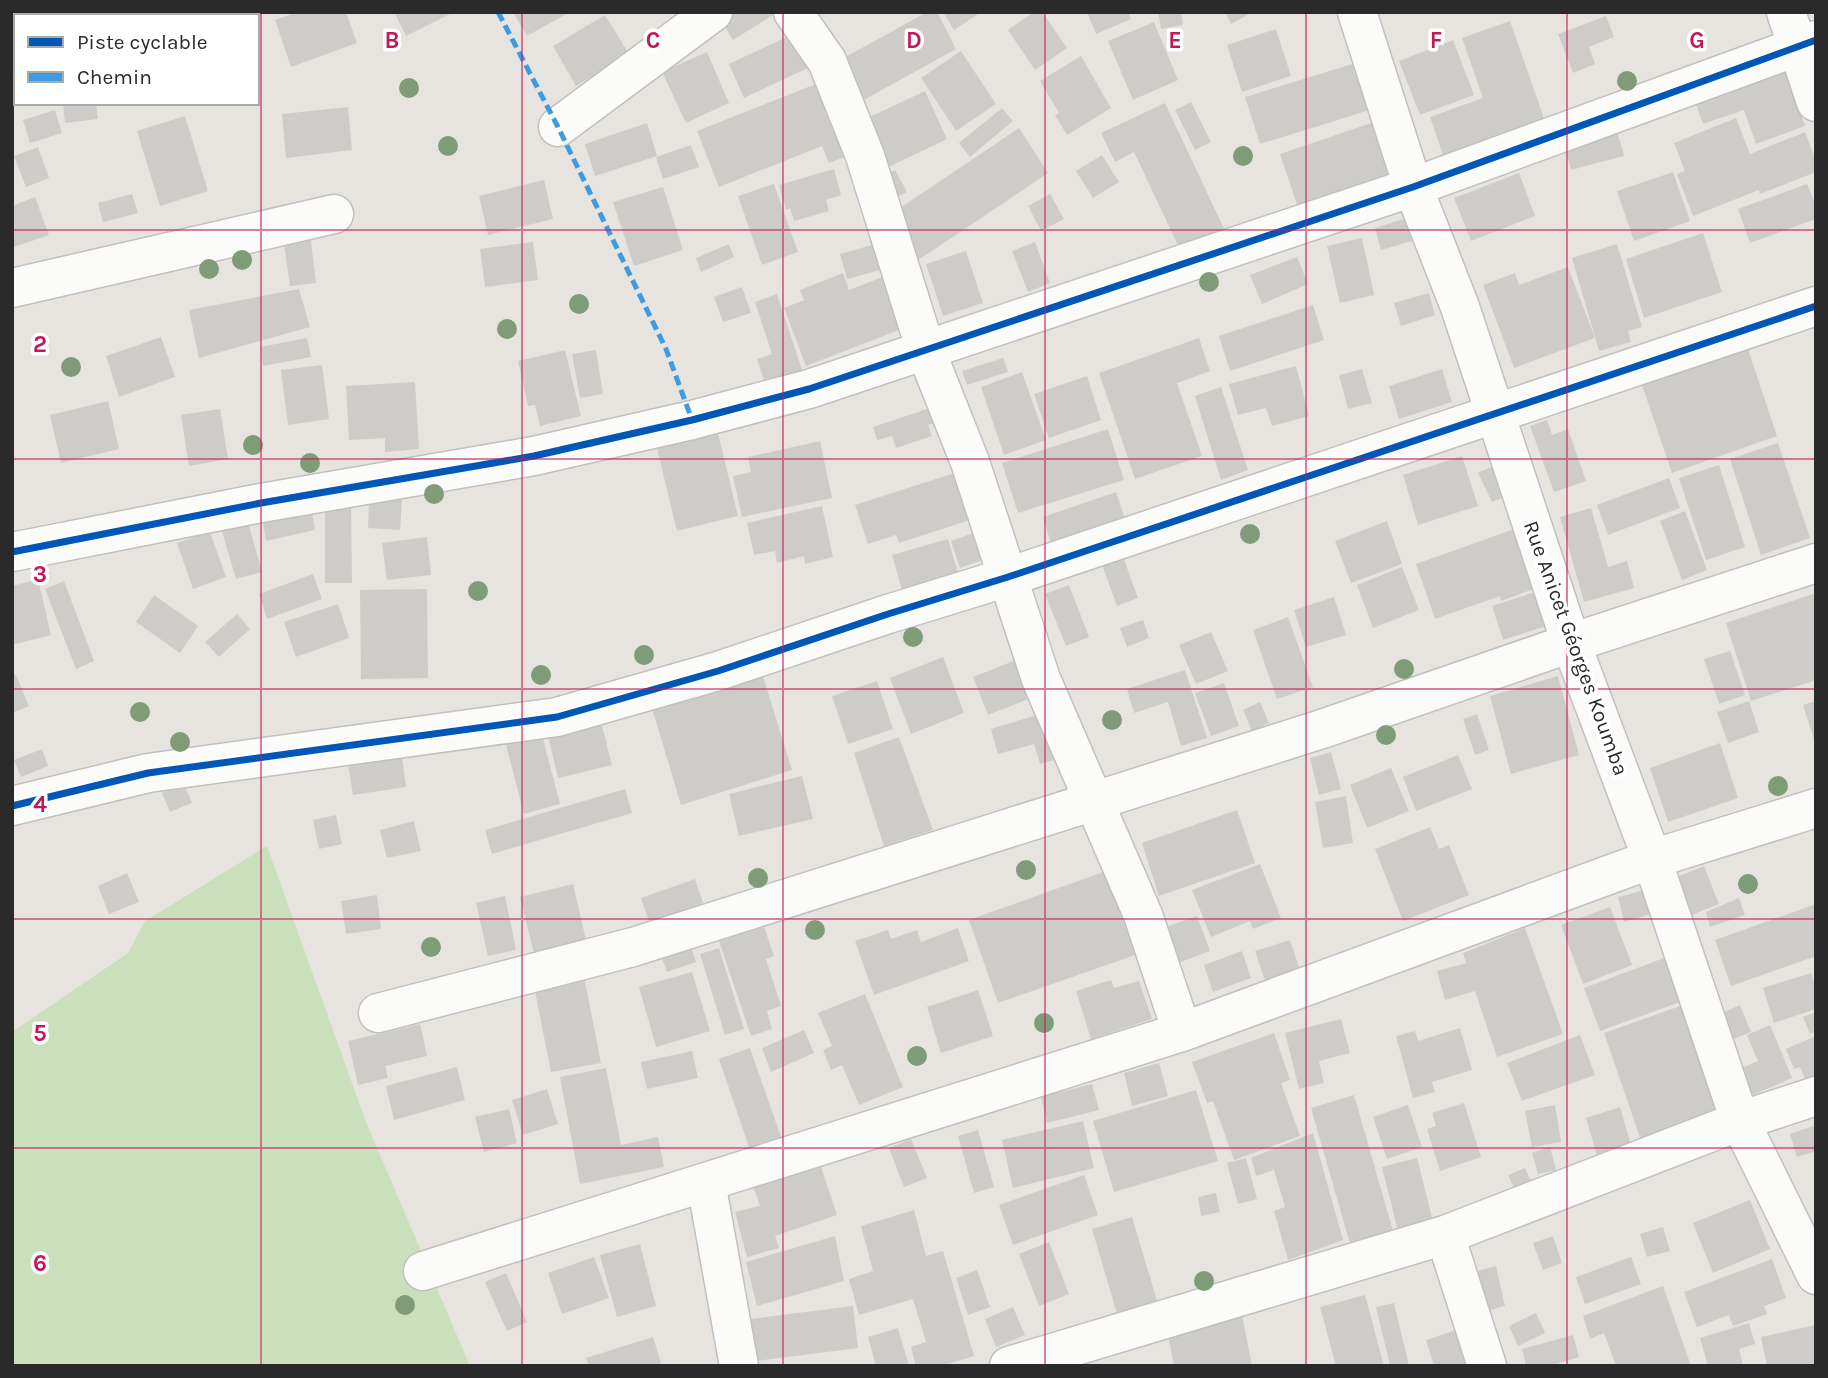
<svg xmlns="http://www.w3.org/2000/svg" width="1828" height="1378" viewBox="0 0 1828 1378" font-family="Karla,sans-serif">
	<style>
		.green { fill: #cae0bc }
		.building { fill: #ceccc9 }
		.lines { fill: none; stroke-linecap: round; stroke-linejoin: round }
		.minor-casing { stroke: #c1c0c0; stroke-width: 41 }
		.minor { stroke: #fbfbfa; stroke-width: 38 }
		.quiet { stroke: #3d9ce1; stroke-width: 5; stroke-dasharray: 10 5; stroke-linecap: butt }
		.cycleway-casing { stroke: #fff; stroke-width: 11 }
		.cycleway { stroke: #0057b8; stroke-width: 7 }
		.tree { fill: #809b77 }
		.grid { fill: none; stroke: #c2185b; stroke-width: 2; stroke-opacity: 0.55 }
		.labels { text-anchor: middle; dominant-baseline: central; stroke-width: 7; stroke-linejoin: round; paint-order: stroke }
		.street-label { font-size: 21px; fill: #2a2a2a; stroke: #fff }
		.grid-label { font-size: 23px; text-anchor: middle; font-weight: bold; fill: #c2185b; stroke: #fff; stroke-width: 7; stroke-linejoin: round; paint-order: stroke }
	</style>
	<rect width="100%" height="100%" fill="#e7e4e0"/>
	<!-- green -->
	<path class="green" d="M267 846 366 1122 470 1366H12V1032L128 953 145 921Z"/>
	<!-- building -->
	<path class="building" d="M115 12H133L134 16H105Z
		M298 12H346L357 43 291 67 275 20Z
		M394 12H454L406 36Z
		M513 12H570L527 36Z
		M727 12H778L733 40 719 17Z
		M927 12H937L956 49 862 101 840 60Z
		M943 12H977L978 14 954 30Z
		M1034 12H1042L1067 48 1035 70 1008 30Z
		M1087 12H1128L1131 19 1096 34Z
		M1158 12H1181L1183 25 1161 29Z
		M1225 12H1253L1231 24Z
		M605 15 629 54 576 86 553 46Z
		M1606 16 1614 37 1589 47 1595 64 1573 73 1558 34Z
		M1510 21 1545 121 1444 158 1430 117 1483 98 1462 38Z
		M1154 22 1178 80 1133 100 1108 41Z
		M1276 29 1291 76 1242 92 1227 45Z
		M797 32 812 66 744 98 729 64Z
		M16 40V97H12V41Z
		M1453 40 1474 95 1420 115 1399 61Z
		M961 51 996 104 956 131 921 78Z
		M707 52 729 103 686 123 662 72Z
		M1081 56 1111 108 1067 135 1055 115 1059 113 1040 81Z
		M1359 62 1373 109 1260 144 1245 97Z
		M1784 67 1805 126 1756 144 1744 110 1703 124 1694 99Z
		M821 82 850 155 829 163 822 146 719 187 697 131Z
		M925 91 947 139 880 171 857 123Z
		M1191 102 1211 142 1195 150 1175 110Z
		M63 103H96L98 119 65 123Z
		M1165 103 1226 233 1182 254 1134 152 1115 162 1101 133Z
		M348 107 352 150 286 158 282 114Z
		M1002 108 1013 121 970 157 959 143Z
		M55 110 62 133 30 143 23 120Z
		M185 116 208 191 160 206 137 131Z
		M1736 118 1750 154 1805 132 1816 161V172L1760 194 1759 190 1693 216 1677 174 1685 171 1674 143Z
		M1377 121 1396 181 1300 213 1280 154Z
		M647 123 657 156 595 176 585 144Z
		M1019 128 1048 173 914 263 885 218Z
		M1617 131 1624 156 1571 170 1565 145Z
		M691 145 699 167 663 179 656 157Z
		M38 147 49 178 26 187 14 156Z
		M1102 155 1119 182 1093 198 1076 171Z
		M834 169 841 195 826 200 829 211 794 221 790 208 786 210 779 185Z
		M895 170 907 192 886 202 876 180Z
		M1673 172 1690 221 1634 241 1617 191Z
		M1519 173 1535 216 1471 241 1454 198Z
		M544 180 553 219 488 235 479 196Z
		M774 184 798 252 762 265 738 196Z
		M1807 184 1816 206V219L1750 243 1738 209Z
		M663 187 683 250 634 266 613 202Z
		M132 194 138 213 103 222 98 203Z
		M1050 194 1064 219 1041 231 1028 206Z
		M35 197 49 235 14 247 12 206Z
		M1413 216 1419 239 1381 250 1375 228Z
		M310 233 316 283 290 286 283 237Z
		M1703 233 1722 292 1644 318 1626 259Z
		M1362 238 1374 295 1340 303 1327 246Z
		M886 241 892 267 847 279 840 254Z
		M533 242 538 280 485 287 480 249Z
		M1035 242 1050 283 1028 292 1012 251Z
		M729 244 734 257 701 272 696 258Z
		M1617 244 1642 327 1628 331 1631 342 1599 351 1572 258Z
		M966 251 983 303 943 316 926 264Z
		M1297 257 1308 284 1262 304 1250 275Z
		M1568 267 1595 338 1514 368 1483 285 1515 273 1519 285Z
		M843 273 849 290 885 276 904 328 806 366 784 308 804 300 800 290Z
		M742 287 751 313 723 322 714 297Z
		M299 289 310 327 199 358 189 310Z
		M1429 293 1435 315 1401 326 1394 303Z
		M777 294 802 370 765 383 757 359 772 354 755 302Z
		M1313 305 1324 340 1230 371 1219 336Z
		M161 337 175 377 119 397 106 356Z
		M307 338 311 357 263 366 260 347Z
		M1199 338 1210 371 1177 383 1202 456 1135 479 1099 373Z
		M1748 349 1777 436 1672 473 1642 385Z
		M565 350 581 416 540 426 535 405 528 406 518 361Z
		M596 350 603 394 580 398 572 354Z
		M1003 358 1008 372 967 385 962 371Z
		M322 365 329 419 288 425 281 370Z
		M1296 366 1309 416 1272 426 1266 408 1238 415 1229 384Z
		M1362 369 1372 403 1348 409 1339 375Z
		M1442 369 1452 402 1399 419 1389 386Z
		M1022 372 1046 440 1004 455 981 387Z
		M1087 376 1101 420 1049 438 1034 394Z
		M415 382 419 449 385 452V438L349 440 346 386Z
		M1221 387 1248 470 1221 480 1195 396Z
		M108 401 119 449 61 463 50 415Z
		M936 406 941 421 928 425 932 436 896 448 892 436 877 440 873 427Z
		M220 409 228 459 189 466 181 415Z
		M1547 420 1552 435 1568 429 1586 481 1554 492 1530 426Z
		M716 425 738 516 677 531 655 440Z
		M1108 429 1124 480 1018 513 1002 463Z
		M820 441 832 498 742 517 733 476 751 472 748 457Z
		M1778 443 1810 538 1761 555 1730 459Z
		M1462 456 1478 506 1418 525 1403 475Z
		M1495 465 1509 495 1492 502 1478 473Z
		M1719 465 1745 547 1706 560 1679 478Z
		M967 469 982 516 899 543 896 535 868 544 855 505Z
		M1669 478 1680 508 1608 535 1597 505Z
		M1116 492 1127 525 1053 550 1043 517Z
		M369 498 402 500 400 530 368 528Z
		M325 501H351L352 583H325Z
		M822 506 833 557 805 564 804 556 777 563 775 551 754 555 747 523Z
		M1591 508 1608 567 1627 561 1634 588 1584 602 1560 517Z
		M245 511 262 572 236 579 218 518Z
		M1685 511 1707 570 1682 580 1660 521Z
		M312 512 315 530 266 541 263 523Z
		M1387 521 1402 564 1351 583 1335 541Z
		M990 527 999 554 960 568 951 541Z
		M1520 527 1541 586 1501 601 1500 596 1435 619 1416 564Z
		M210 532 226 577 193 589 177 543Z
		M427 537 431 575 387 580 382 543Z
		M948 539 959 577 903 593 892 555Z
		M1122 554 1138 598 1117 606 1101 562Z
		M1402 567 1419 610 1373 628 1357 585Z
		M313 574 322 599 267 619 259 594Z
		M38 579 51 635 12 645V586Z
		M64 581 94 661 76 669 45 589Z
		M1069 585 1089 637 1066 646 1045 594Z
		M427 589 428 678 361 679 360 590Z
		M1541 590 1552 624 1503 640 1492 606Z
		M1816 593V680L1751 701 1726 623Z
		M154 595 198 626 180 653 136 622Z
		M1334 597 1346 635 1306 647 1294 610Z
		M338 604 349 638 296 657 284 622Z
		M237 614 250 629 219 657 205 642Z
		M1288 617 1313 687 1277 699 1253 630Z
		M1143 620 1149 638 1127 647 1120 628Z
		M1211 632 1228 671 1196 684 1179 645Z
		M1730 651 1745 695 1719 704 1704 659Z
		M943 657 964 713 911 734 890 678Z
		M1016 660 1031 698 988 715 973 677Z
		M1185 670 1207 738 1181 746 1168 702 1134 713 1127 689Z
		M16 675 29 706 12 713V676Z
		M763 676 792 770 681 805 649 698Z
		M1558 676 1579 755 1511 774 1490 696Z
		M877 681 893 729 848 744 832 696Z
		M1224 683 1239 726 1211 736 1195 693Z
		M1749 701 1759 732 1728 743 1717 712Z
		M1816 701V743H1815L1803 705Z
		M1260 702 1269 723 1252 731 1243 710Z
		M1050 711 1064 757 1040 764 1034 744 998 754 991 729Z
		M599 714 612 765 558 778 546 727Z
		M1477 714 1489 750 1475 755 1463 719Z
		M541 731 560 804 524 814 505 741Z
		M899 737 933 830 884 846 854 753Z
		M1720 743 1738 798 1668 822 1650 768Z
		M42 749 48 766 21 777 14 760Z
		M1331 752 1341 789 1319 795 1310 758Z
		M1458 755 1472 789 1416 811 1403 777Z
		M402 756 406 787 353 795 348 764Z
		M1391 768 1409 811 1367 828 1350 785Z
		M802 776 813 819 739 836 729 794Z
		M184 784 192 803 170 812 162 793Z
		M625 789 632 813 492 854 485 830Z
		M1346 796 1353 843 1323 848 1315 802Z
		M1237 810 1255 863 1159 896 1142 843Z
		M336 815 342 844 319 849 313 820Z
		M414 821 421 851 387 858 380 830Z
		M1430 827 1439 849 1449 845 1469 895 1403 921 1375 849Z
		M1260 864 1281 918 1253 929 1250 921 1211 937 1192 890Z
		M1704 866 1719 904 1687 917 1672 879Z
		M1106 871 1135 955 998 1003 969 920Z
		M127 873 139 902 109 914 98 886Z
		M695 879 703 903 649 922 641 898Z
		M573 884 586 940 534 954 520 897Z
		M1648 889 1654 913 1624 922 1618 897Z
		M377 895 381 929 346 934 341 901Z
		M505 896 516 950 488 956 476 903Z
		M1739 898 1745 915 1710 927 1706 912Z
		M1816 904V956L1731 986 1715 940Z
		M1610 907 1632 965 1583 984 1561 925Z
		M1197 916 1210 951 1170 966 1157 930Z
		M764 927 774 956 766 959 781 1006 767 1011 772 1029 751 1036 719 941Z
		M958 928 969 961 874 995 855 941 888 930 891 939 917 930 921 942Z
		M1525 928 1563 1034 1497 1057 1475 991 1445 1000 1437 971 1466 963 1463 953Z
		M689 940 696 962 667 972 659 950Z
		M1290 940 1303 979 1268 990 1255 951Z
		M719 948 744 1029 725 1035 700 954Z
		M1242 951 1251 978 1213 992 1204 965Z
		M1664 958 1680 1002 1600 1031 1584 988Z
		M692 972 710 1031 656 1047 639 987Z
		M1811 973 1816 989V1009L1774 1023 1763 988Z
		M584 976 601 1063 551 1072 534 986Z
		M1111 980 1114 988 1139 981 1152 1019 1091 1039 1076 991Z
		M978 990 993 1036 941 1053 927 1007Z
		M865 994 903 1087 859 1105 842 1065 831 1070 823 1050 832 1046 818 1013Z
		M1686 1004 1727 1124 1645 1152 1604 1033Z
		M1740 1005 1751 1032 1729 1041 1718 1015Z
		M1816 1012V1032L1810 1034 1803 1017Z
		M1341 1019 1350 1053 1319 1061 1324 1083 1299 1089 1285 1033Z
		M420 1024 427 1056 385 1066 388 1078 358 1085 348 1041Z
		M1770 1025 1792 1078 1750 1096 1739 1069 1758 1061 1747 1035Z
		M1460 1028 1472 1070 1432 1082 1435 1092 1413 1098 1396 1036 1415 1031 1418 1041Z
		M804 1030 814 1053 771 1072 762 1048Z
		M1274 1033 1290 1080 1281 1083 1300 1136 1234 1160 1213 1101 1207 1103 1192 1062Z
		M1580 1035 1595 1075 1522 1101 1507 1063Z
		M1816 1036V1082L1808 1085 1800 1067 1794 1069 1786 1049Z
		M750 1048 781 1137 749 1147 719 1059Z
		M692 1051 698 1078 647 1089 641 1062Z
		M1159 1063 1168 1096 1132 1106 1124 1073Z
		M457 1067 465 1100 394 1120 386 1086Z
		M606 1068 621 1145 658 1137 664 1167 580 1184 560 1077Z
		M1092 1084 1099 1110 1047 1123 1041 1097Z
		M547 1089 558 1124 523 1135 512 1100Z
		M1196 1090 1218 1161 1114 1192 1093 1121Z
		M1354 1095 1393 1231 1350 1244 1311 1108Z
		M1464 1103 1481 1157 1440 1171 1427 1129 1436 1126 1432 1113Z
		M1408 1105 1422 1147 1387 1159 1373 1117Z
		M1555 1105 1561 1142 1532 1147 1525 1111Z
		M1620 1107 1634 1155 1600 1166 1586 1118Z
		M509 1109 517 1143 484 1152 475 1117Z
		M1083 1121 1094 1168 1013 1188 1002 1140Z
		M1816 1125V1151L1797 1157 1790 1134Z
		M978 1130 994 1187 974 1193 958 1136Z
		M1313 1133 1343 1240 1288 1260 1274 1211 1285 1207 1274 1170 1256 1176 1251 1158Z
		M911 1139 927 1178 904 1187 889 1148Z
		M1550 1147 1556 1170 1538 1174 1532 1153Z
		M1246 1158 1257 1199 1238 1204 1227 1163Z
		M1417 1158 1434 1226 1399 1235 1382 1167Z
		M819 1161 837 1215 775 1236 779 1248 747 1257 735 1212 760 1206 752 1183Z
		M1525 1168 1533 1187 1517 1194 1508 1175Z
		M1084 1175 1098 1215 1013 1245 999 1205Z
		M1216 1193 1220 1212 1201 1216 1198 1197Z
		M1750 1200 1770 1249 1713 1273 1693 1223Z
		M914 1210 926 1256 943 1251 974 1356 941 1366H916L911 1347 926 1342 913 1299 859 1315 849 1279 873 1271 861 1226Z
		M1132 1217 1161 1314 1121 1327 1092 1229Z
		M1663 1227 1670 1251 1647 1257 1640 1234Z
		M835 1236 844 1281 757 1306 746 1262Z
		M1553 1236 1562 1263 1543 1270 1533 1243Z
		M1049 1242 1069 1294 1039 1306 1019 1254Z
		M640 1244 656 1306 617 1317 600 1255Z
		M594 1257 609 1298 562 1314 548 1273Z
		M1631 1257 1641 1284 1585 1304 1576 1277Z
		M1772 1259 1786 1298 1764 1306 1767 1314 1733 1326 1729 1315 1697 1327 1684 1292Z
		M1496 1266 1505 1306 1483 1312 1474 1272Z
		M977 1270 990 1307 968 1315 956 1278Z
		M506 1273 527 1322 507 1331 485 1282Z
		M1663 1286 1691 1366H1616L1604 1333 1590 1339 1583 1316Z
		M1365 1295 1384 1366H1336L1320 1307Z
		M1394 1303 1409 1366H1390L1376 1307Z
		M853 1306 858 1348 756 1361 751 1319Z
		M1013 1307 1025 1335 996 1347 985 1319Z
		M1241 1309 1252 1366H1174L1166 1325Z
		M1536 1313 1545 1333 1518 1346 1509 1326Z
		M1749 1323 1755 1344 1739 1349 1743 1366H1708L1700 1338Z
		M1816 1325V1366H1767L1761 1337Z
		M898 1328 909 1366H876L868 1337Z
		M1462 1328 1473 1366H1434L1426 1340Z
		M1573 1335 1579 1357 1549 1366H1526L1522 1349Z
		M653 1337 662 1366H589L586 1358Z"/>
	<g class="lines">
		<!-- minor casing -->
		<g class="minor-casing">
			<path id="minor" d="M793 12 827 61 865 156 926 351 970 462 1041 679 1143 915 1182 1032
				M1357 12 1413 187 1460 307 1571 643 1652 859 1740 1121 1816 1275
				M1786 12 1816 102
				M12 16 28 12
				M558 127 713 12
				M12 288 334 214
				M12 552 261 503 534 456 692 420 809 389 1413 187 1816 40
				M12 806 148 773 557 717 718 671 888 614 1008 577 1816 306
				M378 1013 633 947 1322 729 1571 643 1816 563
				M706 1182 739 1366
				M1445 1235 1487 1366
				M423 1271 1182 1032 1652 859 1816 808
				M1009 1366 1445 1235 1740 1121 1816 1096"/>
		</g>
		<!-- minor -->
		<use href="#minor" class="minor"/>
		<!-- quiet -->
		<path class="quiet" d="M498 12 558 127 666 349 692 420"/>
		<!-- cycleway casing -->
		<g class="cycleway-casing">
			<path id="cycleway" d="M12 552 261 503 534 456 692 420 809 389 1413 187 1816 40
				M12 806 148 773 557 717 718 671 888 614 1008 577 1816 306"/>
		</g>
		<!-- cycleway -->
		<use href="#cycleway" class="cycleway"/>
	</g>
	<!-- trees -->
	<g class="tree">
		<circle cx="1627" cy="81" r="10"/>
		<circle cx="409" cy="88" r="10"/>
		<circle cx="448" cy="146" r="10"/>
		<circle cx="1243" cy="156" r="10"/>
		<circle cx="242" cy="260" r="10"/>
		<circle cx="209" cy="269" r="10"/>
		<circle cx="1209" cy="282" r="10"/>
		<circle cx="579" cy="304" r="10"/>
		<circle cx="507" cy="329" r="10"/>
		<circle cx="71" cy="367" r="10"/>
		<circle cx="253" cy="445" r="10"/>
		<circle cx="310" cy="463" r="10"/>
		<circle cx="434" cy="494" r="10"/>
		<circle cx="1250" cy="534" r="10"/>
		<circle cx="478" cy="591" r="10"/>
		<circle cx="913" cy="637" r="10"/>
		<circle cx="644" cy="655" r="10"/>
		<circle cx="1404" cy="669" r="10"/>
		<circle cx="541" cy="675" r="10"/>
		<circle cx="140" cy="712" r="10"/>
		<circle cx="1112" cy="720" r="10"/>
		<circle cx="1386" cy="735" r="10"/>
		<circle cx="180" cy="742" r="10"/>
		<circle cx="1778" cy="786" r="10"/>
		<circle cx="1026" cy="870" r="10"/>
		<circle cx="758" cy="878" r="10"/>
		<circle cx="1748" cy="884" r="10"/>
		<circle cx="815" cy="930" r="10"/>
		<circle cx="431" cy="947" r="10"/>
		<circle cx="1044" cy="1023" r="10"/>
		<circle cx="917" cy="1056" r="10"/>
		<circle cx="1204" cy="1281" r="10"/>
		<circle cx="405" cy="1305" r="10"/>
	</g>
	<!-- grid -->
	<path class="grid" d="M261 12V1366M522 12V1366M783 12V1366M1045 12V1366M1306 12V1366M1567 12V1366M12 230H1816M12 459H1816M12 689H1816M12 919H1816M12 1148H1816"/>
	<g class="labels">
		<!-- street labels -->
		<g class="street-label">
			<text transform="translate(1576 648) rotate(70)">Rue Anicet Géorges Koumba</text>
		</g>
	</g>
	<g class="grid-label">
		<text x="392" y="48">B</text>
		<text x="653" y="48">C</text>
		<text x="914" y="48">D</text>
		<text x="1175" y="48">E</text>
		<text x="1436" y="48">F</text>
		<text x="1697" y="48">G</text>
		<text x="40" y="352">2</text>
		<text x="40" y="582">3</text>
		<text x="40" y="812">4</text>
		<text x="40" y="1041">5</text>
		<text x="40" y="1271">6</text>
	</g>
	<!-- border -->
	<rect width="1828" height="1378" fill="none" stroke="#2a2a2a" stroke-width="28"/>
	<!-- legend -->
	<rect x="14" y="14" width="245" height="91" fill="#ffffff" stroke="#aaaaaa" stroke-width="2"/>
	<rect x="28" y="37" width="35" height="10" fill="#0057b8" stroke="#aaaaaa" stroke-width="2"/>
	<text x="77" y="49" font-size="21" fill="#2a2a2a">Piste cyclable</text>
	<rect x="28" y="72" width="35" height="10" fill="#3d9ce1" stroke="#aaaaaa" stroke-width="2"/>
	<text x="77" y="84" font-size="21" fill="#2a2a2a">Chemin</text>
</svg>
